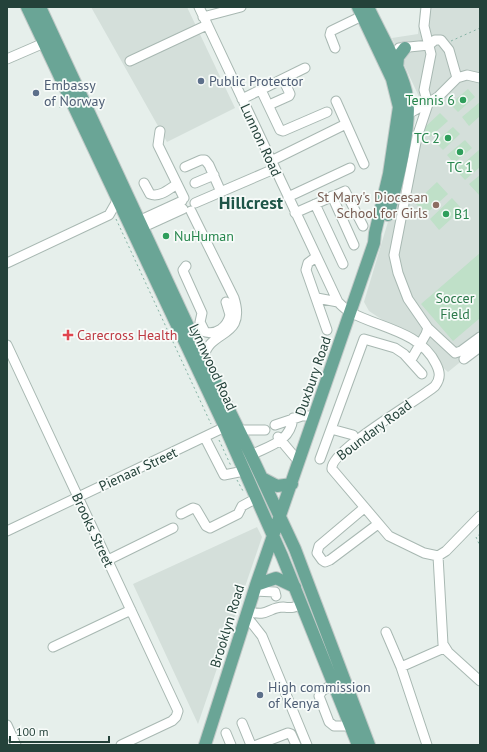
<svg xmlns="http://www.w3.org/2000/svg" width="487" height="752" viewBox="0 0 487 752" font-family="'PT Sans',sans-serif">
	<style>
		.built { fill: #d4dfda }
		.green { fill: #bfe0c8 }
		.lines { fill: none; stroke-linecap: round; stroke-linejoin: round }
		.minor-casing { stroke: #a8b8b2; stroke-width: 11 }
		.major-casing { stroke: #c2cac8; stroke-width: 14 }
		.path { stroke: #86b3a5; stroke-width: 1; stroke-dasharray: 2 3; stroke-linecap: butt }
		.minor { stroke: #fff; stroke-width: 9 }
		.major { stroke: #6aa596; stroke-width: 12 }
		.service-dot { fill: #5c6f8a; stroke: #f7fbf9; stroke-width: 1.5 }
		.leisure-dot { fill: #2e9e5b; stroke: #f7fbf9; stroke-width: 1.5 }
		.education-dot { fill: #8d6e63; stroke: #f7fbf9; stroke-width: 1.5 }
		.health-dot { fill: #e0444e; stroke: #f7fbf9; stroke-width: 1.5 }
		.labels { text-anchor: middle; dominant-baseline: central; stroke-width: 3.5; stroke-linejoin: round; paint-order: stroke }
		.service-label { font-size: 14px; fill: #4e5e75; stroke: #f7fbf9; text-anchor: start }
		.leisure-label { font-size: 14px; fill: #27864d; stroke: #f7fbf9; text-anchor: end }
		.street-label { font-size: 14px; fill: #24423a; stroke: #f7fbf9 }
		.education-label { font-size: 14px; fill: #785e54; stroke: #f7fbf9; text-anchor: end }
		.park-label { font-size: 14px; fill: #2d7a4b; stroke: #f7fbf9 }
		.health-label { font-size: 14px; fill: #be3a42; stroke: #f7fbf9; text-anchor: start }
		.district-label { font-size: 18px; font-weight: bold; fill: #1f5548; stroke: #f7fbf9 }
	</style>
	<rect width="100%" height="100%" fill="#e6efeb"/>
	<!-- built -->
	<path class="built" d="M91 7H187L235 108 167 142Z
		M420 7H480V346L448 372 405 335 369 311 364 302 422 108 420 99 392 38 418 34Z
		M257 527 262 537 198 724 133 584Z"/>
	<!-- green -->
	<path class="green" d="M468 89 475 97 458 112 450 104Z
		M480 102V116L469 126 462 117Z
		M440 113 448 121 430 137 423 129Z
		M453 127 460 134 443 150 435 142Z
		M465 140 472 148 454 163 447 155Z
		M479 150 480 167 465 180 456 170Z
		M480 175V196L469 184Z
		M437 182 448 194 426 214 415 203Z
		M452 198 462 209 439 230 430 219Z
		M480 253V318L453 341 421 304Z"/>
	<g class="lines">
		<!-- minor casing -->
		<g class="minor-casing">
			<path id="minor" d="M199 7 338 302C342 306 345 309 350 312 379 328 420 331 436 364 440 372 441 378 435 386 419 400 329 451 332 469L389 536 424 553 438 556 446 551 480 516
				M203 17 241 7
				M335 48 330 35 331 31 362 16
				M399 48 429 45 435 40H441L449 50 457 78
				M7 59 44 43
				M130 61 207 25
				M261 90 280 130 283 131 327 112
				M242 99 305 68
				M336 101 364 164
				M269 105 289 96 290 94 283 79
				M408 114 438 97 457 78 467 75 480 78
				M160 131 158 145 184 198
				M271 161 346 124
				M185 167 201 160H205L209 165 221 192
				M144 183 150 194C159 198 169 189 177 184
				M195 183 214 175
				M332 196 354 245
				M288 197 350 168
				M195 203 274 169
				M315 204 343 264
				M191 211 234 298C247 339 209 329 204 357
				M295 213 345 191 363 226
				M134 223 182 201
				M137 230 183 209
				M316 257 308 263 306 270 327 330
				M7 263 109 215 117 201
				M186 266 183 270 184 273 202 313 200 322 205 332C217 335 227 327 230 315L226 302
				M317 298 338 302
				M428 328 455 353 461 351 480 337
				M7 345 178 711 176 717 172 721 121 745
				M464 359 480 347
				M411 360 426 334 428 328 408 299 398 273 394 255 417 137 428 104 424 90 431 54 424 26 426 7
				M275 425 302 416H315
				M331 429 353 435
				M240 430H265
				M278 437 299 462
				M205 438 224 475 244 471
				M251 455C271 445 290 442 293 418
				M320 459 364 339 395 348 404 354 422 374
				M364 508 319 546 317 553 322 560 325 562 330 560 378 524
				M181 514 193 508 196 509 206 526 210 528 238 514 242 506 255 499
				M7 531 225 427
				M438 556 443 644 448 652 480 681
				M108 560 173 528
				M254 591 275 592 276 596
				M248 611C267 618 269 607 283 607 291 608 292 608 301 605
				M247 617 262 636 307 745
				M386 632 401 667
				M53 647 131 610
				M333 684 322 691 319 696 329 722 334 726H350
				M242 723 251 745
				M7 725 16 745
				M226 733 231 745
				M257 745 288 733 291 734 296 745
				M427 745 401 667 444 648"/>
		</g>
		<!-- major casing -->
		<g class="major-casing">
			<path id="major" d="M27 7 225 427 282 556 358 745
				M40 7 188 326 251 455 295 549 369 745
				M368 7C379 31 404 73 407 97 412 125 396 187 388 215
				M397 69 398 57 405 48
				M262 478 277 486 292 484
				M256 585 276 578 295 587
				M205 745 256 585 374 243 375 233 389 174 399 107 392 79 358 7"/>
		</g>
		<!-- path -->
		<path class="path" d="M451 41 480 28
			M59 107H63
			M116 219 211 424
			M219 440 231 466
			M237 480 243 491
			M480 534 476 537 480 546"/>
		<!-- minor -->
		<use href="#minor" class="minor"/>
		<!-- major -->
		<use href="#major" class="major"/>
	</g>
	<!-- markers -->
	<g class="service-dot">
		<circle cx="201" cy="81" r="4"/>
		<circle cx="36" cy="93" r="4"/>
		<circle cx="260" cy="695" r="4"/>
	</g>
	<g class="leisure-dot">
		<circle cx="463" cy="100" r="4"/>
		<circle cx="448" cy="138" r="4"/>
		<circle cx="460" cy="152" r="4"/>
		<circle cx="446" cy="214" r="4"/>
		<circle cx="166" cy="236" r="4"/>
	</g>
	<circle class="education-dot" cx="436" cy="205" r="4"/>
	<path class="health-dot" d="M66 329h4v4h4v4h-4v4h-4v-4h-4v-4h4z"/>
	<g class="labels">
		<!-- service labels -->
		<g class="service-label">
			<text x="209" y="81">Public Protector</text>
			<text x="44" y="85">Embassy<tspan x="44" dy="16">of Norway</tspan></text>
			<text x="268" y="687">High commission<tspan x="268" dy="16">of Kenya</tspan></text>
		</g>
		<!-- leisure labels -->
		<g class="leisure-label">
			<text x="455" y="100">Tennis 6</text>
			<text x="440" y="138">TC 2</text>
			<text x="460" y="167" text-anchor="middle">TC 1</text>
			<text x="454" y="214" text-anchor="start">B1</text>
			<text x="174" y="236" text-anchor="start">NuHuman</text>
		</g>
		<!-- street labels -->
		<g class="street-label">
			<text transform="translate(261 140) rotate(65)">Lunnon Road</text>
			<text transform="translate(213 367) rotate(65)">Lynnwood Road</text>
			<text transform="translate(313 376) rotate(-71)">Duxbury Road</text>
			<text transform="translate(374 430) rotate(-37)">Boundary Road</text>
			<text transform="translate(138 469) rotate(-25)">Pienaar Street</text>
			<text transform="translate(93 530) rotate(65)">Brooks Street</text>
			<text transform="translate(227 626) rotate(-73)">Brooklyn Road</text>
		</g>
		<!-- education labels -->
		<g class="education-label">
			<text x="428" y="197">St Mary's Diocesan<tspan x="428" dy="16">School for Girls</tspan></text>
		</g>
		<!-- park labels -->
		<g class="park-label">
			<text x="455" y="298">Soccer<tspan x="455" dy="16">Field</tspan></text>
		</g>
		<!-- health labels -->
		<g class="health-label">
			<text x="77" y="335">Carecross Health</text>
		</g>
		<!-- district labels -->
		<g class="district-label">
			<text x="251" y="202">Hillcrest</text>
		</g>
	</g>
	<!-- border -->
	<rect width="487" height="752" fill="none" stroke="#24423a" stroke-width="16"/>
	<!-- scale -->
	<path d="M10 736v6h99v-6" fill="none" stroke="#24423a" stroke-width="2"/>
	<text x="16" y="736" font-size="12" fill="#24423a" stroke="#f7fbf9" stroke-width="3" paint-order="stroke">100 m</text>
</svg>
